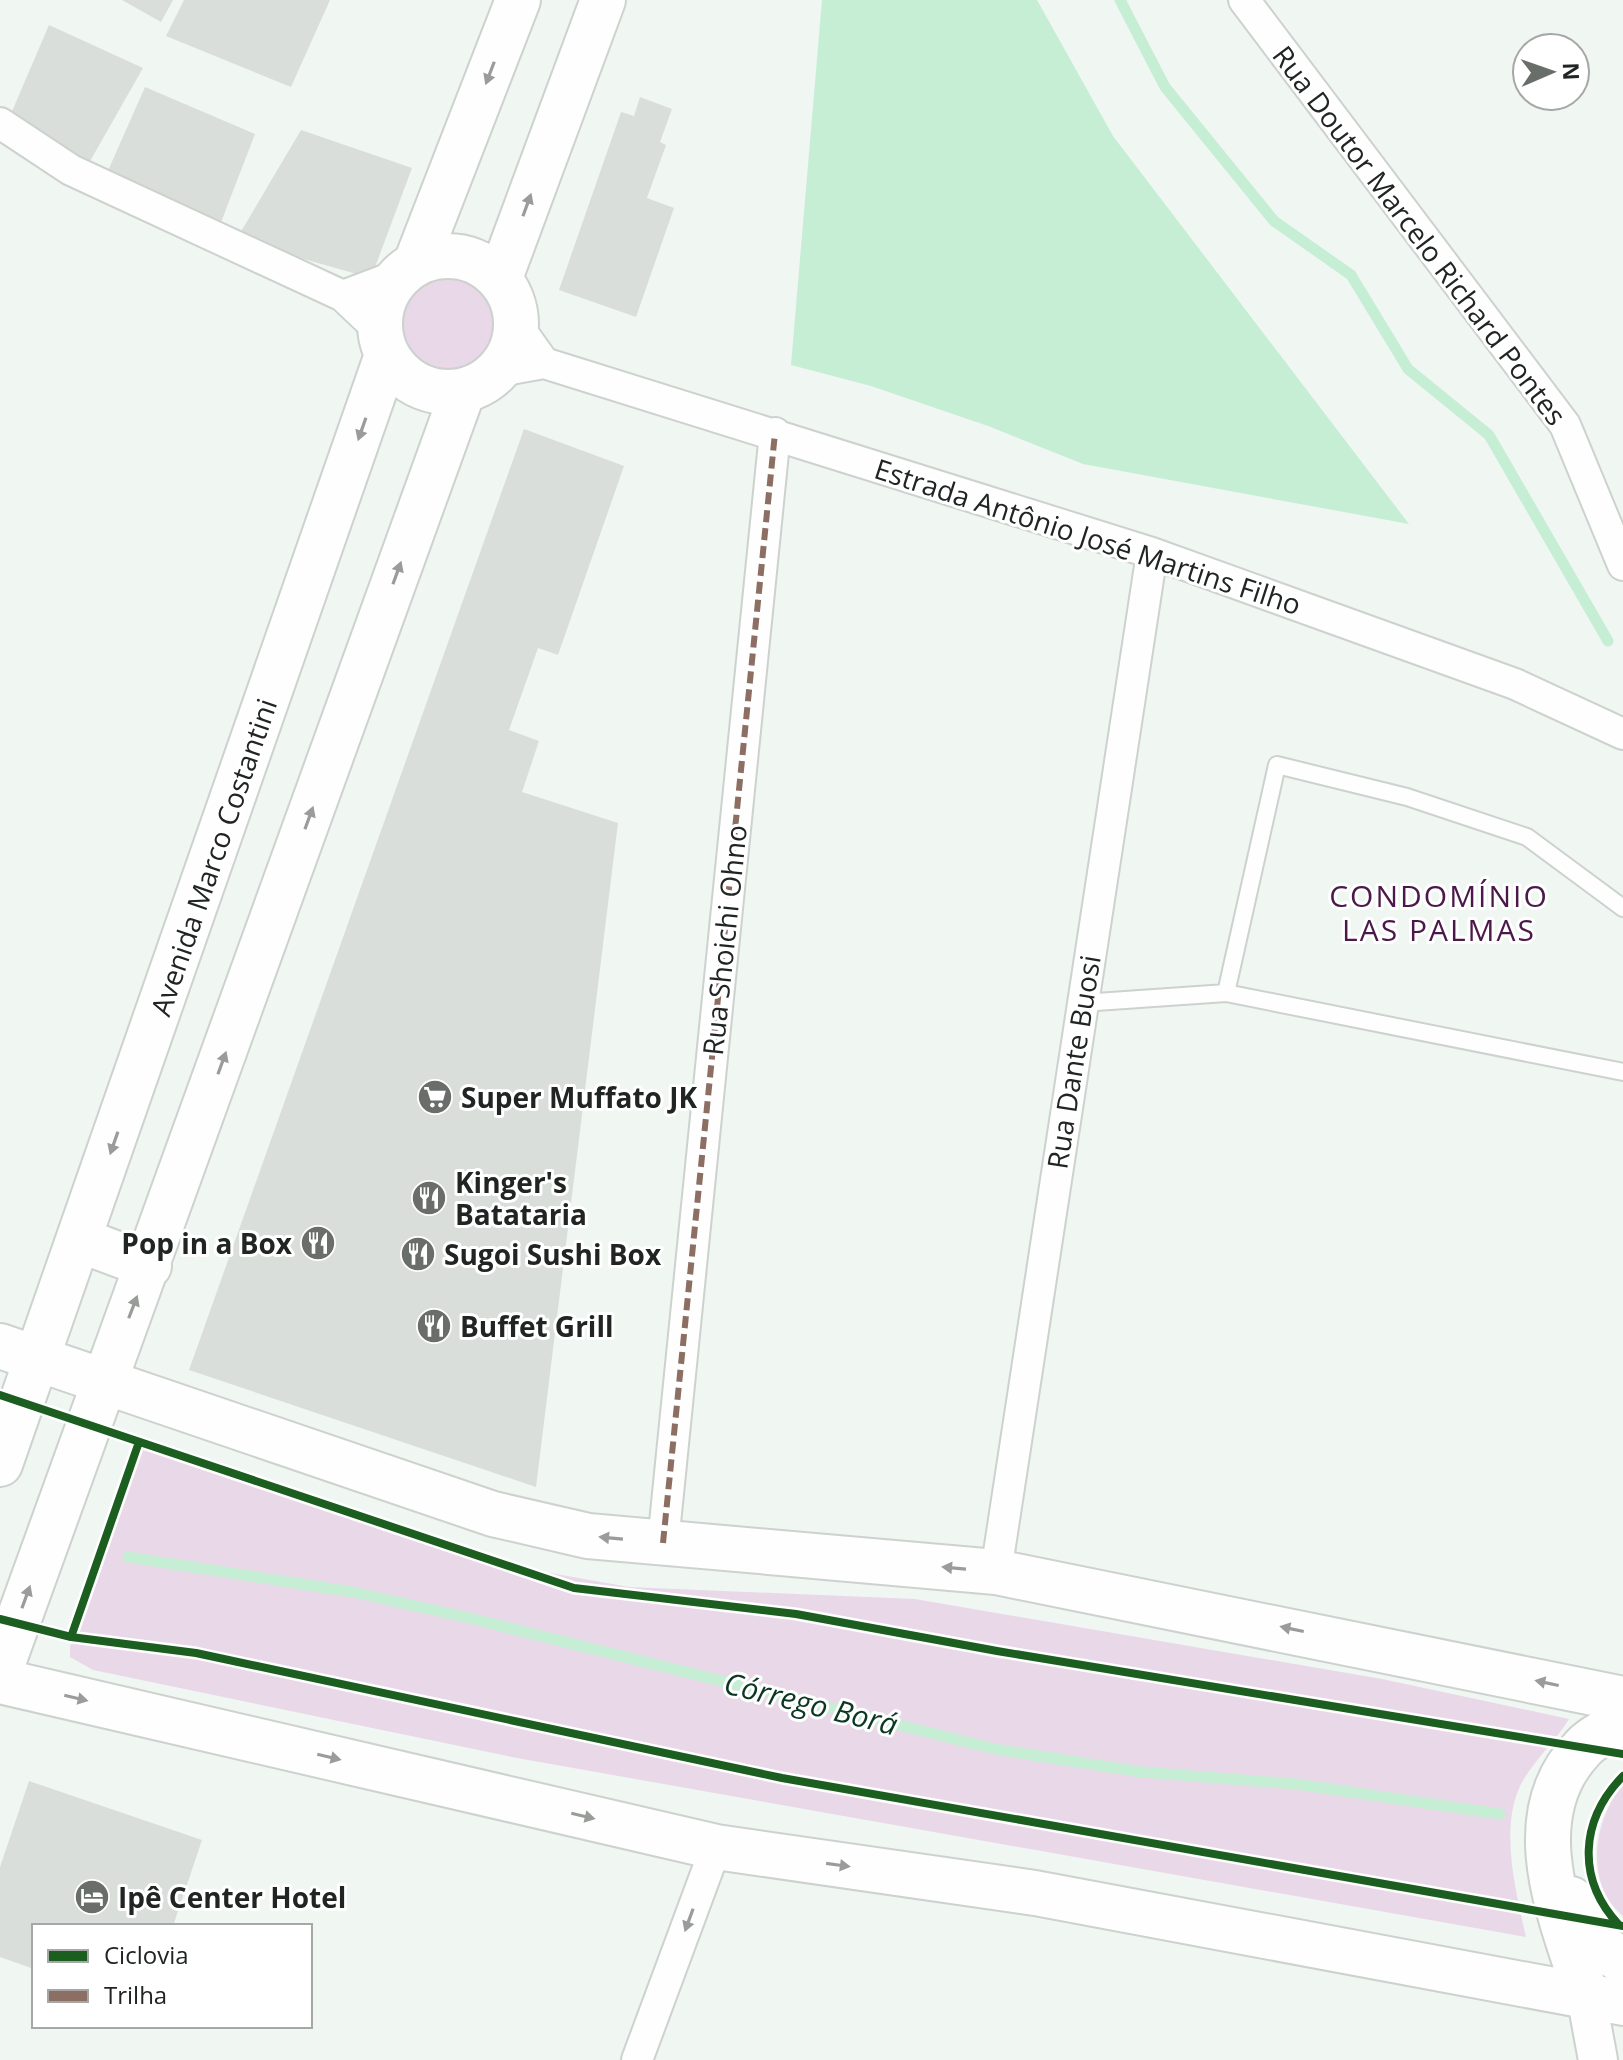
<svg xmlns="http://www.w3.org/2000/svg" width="1623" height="2060" viewBox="0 0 1623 2060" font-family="'Open Sans',sans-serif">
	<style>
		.green { fill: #e9d8e8 }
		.water { fill: #c5eed5 }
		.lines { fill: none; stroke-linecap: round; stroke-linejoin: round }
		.stream { stroke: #c5eed5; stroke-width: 11 }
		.building { fill: #d9dedb }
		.service-casing { stroke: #cdd2ce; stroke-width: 20 }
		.minor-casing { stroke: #cdd2ce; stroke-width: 34 }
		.tertiary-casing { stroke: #cdd2ce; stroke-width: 42 }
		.secondary-casing { stroke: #cdd2ce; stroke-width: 48 }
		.primary-casing { stroke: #cdd2ce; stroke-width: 48 }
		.service { stroke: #fdfefd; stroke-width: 16 }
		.minor { stroke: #fdfefd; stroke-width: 30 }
		.tertiary { stroke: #fdfefd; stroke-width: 38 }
		.secondary { stroke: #fdfefd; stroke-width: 44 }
		.primary { stroke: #fdfefd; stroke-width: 44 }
		.quiet { stroke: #8d6e63; stroke-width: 6; stroke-dasharray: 12 6; stroke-linecap: butt }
		.cycleway-casing { stroke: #fff; stroke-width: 13 }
		.cycleway { stroke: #1b5e20; stroke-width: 8 }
		.oneway { fill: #9a9c9a }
		.labels { text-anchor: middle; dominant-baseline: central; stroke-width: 6; stroke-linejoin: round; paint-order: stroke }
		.street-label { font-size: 28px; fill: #202422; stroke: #fff }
		.poi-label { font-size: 28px; font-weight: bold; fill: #202422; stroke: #fff; text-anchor: start }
		.neighbourhood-label { font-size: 30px; letter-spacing: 2px; fill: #4b1949; stroke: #fff }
		.water-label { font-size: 30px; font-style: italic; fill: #0a3722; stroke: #fff }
	</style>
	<rect width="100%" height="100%" fill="#f0f6f2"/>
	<!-- green -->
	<path class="green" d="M400 322a48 48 0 1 1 96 0a48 48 0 1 1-96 0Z
		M153 1443 545 1572 629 1587 915 1599 1382 1679 1569 1719C1555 1742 1534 1760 1521 1784 1499 1828 1516 1892 1526 1937L517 1758 93 1670 70 1657V1646L136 1461 141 1449Z
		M1623 1785V1916C1584 1884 1593 1820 1623 1785Z"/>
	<!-- water -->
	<path class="water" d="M822 0H1037L1113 136 1409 524 1083 464 988 426 871 386 791 365Z"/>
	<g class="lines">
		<!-- stream -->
		<path class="stream" d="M1120 0 1165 87 1274 221 1351 275 1408 369 1489 435 1608 641
			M128 1557 353 1592 469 1618 995 1749 1141 1772 1296 1784 1500 1814"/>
	</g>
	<!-- building -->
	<path class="building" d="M122 0H173L161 22Z
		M184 0H330L291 87 166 36Z
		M49 25 143 68 89 163 10 116Z
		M145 87 255 134 218 230 103 182Z
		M640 97 672 109 660 142 666 145 647 198 674 208 636 317 559 290 621 112 634 116Z
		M301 130 412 168 371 278 236 240Z
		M524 429 624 466 558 655 538 648 509 730 539 741 522 792 618 823 536 1487 189 1370Z
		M29 1781 202 1840 173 1926H34V1969L0 1957V1867Z"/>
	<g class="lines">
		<!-- service casing -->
		<g class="service-casing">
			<path id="service" d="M1226 993 1277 765 1407 797 1527 837 1623 908
				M1082 1003 1226 993 1623 1072"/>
		</g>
		<!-- minor casing -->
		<g class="minor-casing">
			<path id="minor" d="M1244 0 1565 425 1623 565
				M0 123 71 170 343 296 380 331
				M343 296 401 274
				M517 325 544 363
				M499 371 544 363 1152 553 1515 684 1623 734
				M663 1543 775 433
				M996 1572 1152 553
				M637 2060 716 1847"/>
		</g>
		<!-- tertiary casing -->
		<g class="tertiary-casing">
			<path id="tertiary" d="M1586 1995 1598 2060"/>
		</g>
		<!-- secondary casing -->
		<g class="secondary-casing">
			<path id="secondary" d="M380 324a68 68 0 1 1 136 0a68 68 0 1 1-136 0Z
				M416 263 518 0
				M500 278 603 0
				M80 1240 149 1266
				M0 1464 387 355
				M0 1671 463 391"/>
		</g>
		<!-- primary casing -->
		<g class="primary-casing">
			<path id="primary" d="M0 1346 493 1514 588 1536 996 1572 1623 1699
				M0 1681 716 1847 1035 1893 1623 2003
				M1571 1899C1580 1926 1599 1946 1623 1962
				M1586 1995C1562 1920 1516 1818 1582 1749 1592 1737 1610 1730 1623 1721"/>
		</g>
		<!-- service -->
		<use href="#service" class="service"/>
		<!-- minor -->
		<use href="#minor" class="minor"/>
		<!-- tertiary -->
		<use href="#tertiary" class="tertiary"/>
		<!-- secondary -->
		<use href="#secondary" class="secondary"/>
		<!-- primary -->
		<use href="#primary" class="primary"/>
		<!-- quiet -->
		<path class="quiet" d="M663 1543 775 433"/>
		<!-- cycleway casing -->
		<g class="cycleway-casing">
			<path id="cycleway" d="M0 1395 574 1588 796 1614 997 1651 1623 1754
				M0 1619 71 1637 196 1653 782 1778 1623 1926
				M71 1637 139 1442
				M1619 1925C1576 1879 1580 1820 1623 1776"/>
		</g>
		<!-- cycleway -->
		<use href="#cycleway" class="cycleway"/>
	</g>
	<!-- one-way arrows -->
	<defs><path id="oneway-solid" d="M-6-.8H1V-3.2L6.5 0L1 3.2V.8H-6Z" transform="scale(2)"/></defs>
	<g class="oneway">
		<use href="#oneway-solid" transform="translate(490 73) rotate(111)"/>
		<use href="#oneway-solid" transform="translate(527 205) rotate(-70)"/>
		<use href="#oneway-solid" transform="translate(362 429) rotate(109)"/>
		<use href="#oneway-solid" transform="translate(397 573) rotate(-70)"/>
		<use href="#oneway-solid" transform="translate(309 818) rotate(-70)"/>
		<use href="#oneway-solid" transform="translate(222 1063) rotate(-70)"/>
		<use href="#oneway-solid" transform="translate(114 1143) rotate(109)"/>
		<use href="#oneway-solid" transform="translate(133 1307) rotate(-69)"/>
		<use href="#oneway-solid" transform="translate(611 1538) rotate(-175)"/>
		<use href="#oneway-solid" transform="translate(954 1568) rotate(-175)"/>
		<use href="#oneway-solid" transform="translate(26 1597) rotate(-70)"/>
		<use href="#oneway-solid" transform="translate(1292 1629) rotate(-168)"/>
		<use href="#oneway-solid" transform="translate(1547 1683) rotate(-168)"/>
		<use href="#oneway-solid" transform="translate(76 1698) rotate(13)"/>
		<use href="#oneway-solid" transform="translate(329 1757) rotate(13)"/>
		<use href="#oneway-solid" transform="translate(583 1816) rotate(13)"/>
		<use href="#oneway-solid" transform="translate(838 1865) rotate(8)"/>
		<use href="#oneway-solid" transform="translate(689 1920) rotate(110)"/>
	</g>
	<!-- icons -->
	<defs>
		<g id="supermarket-disc" transform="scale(1.8)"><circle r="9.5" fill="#696e6b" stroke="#fff"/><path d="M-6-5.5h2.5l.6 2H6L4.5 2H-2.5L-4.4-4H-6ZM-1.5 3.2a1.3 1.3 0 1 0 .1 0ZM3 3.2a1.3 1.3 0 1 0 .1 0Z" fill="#fff"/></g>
		<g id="restaurant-disc" transform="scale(1.8)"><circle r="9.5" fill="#696e6b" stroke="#fff"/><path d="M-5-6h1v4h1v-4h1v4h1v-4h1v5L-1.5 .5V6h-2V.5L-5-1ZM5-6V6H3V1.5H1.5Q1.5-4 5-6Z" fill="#fff"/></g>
		<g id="hotel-disc" transform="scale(1.8)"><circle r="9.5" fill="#696e6b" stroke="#fff"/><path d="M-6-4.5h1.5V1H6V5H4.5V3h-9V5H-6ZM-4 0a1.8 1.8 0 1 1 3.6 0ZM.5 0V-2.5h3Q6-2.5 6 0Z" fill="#fff"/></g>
	</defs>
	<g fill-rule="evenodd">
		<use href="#supermarket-disc" x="435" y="1097"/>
		<use href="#restaurant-disc" x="429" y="1198"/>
		<use href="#restaurant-disc" x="318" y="1243"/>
		<use href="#restaurant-disc" x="418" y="1254"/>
		<use href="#restaurant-disc" x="434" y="1326"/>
		<use href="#hotel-disc" x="92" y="1897"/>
	</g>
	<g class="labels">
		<!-- street labels -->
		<g class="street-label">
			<text transform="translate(1420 235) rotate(53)">Rua Doutor Marcelo Richard Pontes</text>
			<text transform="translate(1088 536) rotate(18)">Estrada Antônio José Martins Filho</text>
			<text transform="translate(213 857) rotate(-71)">Avenida Marco Costantini</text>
			<text transform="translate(724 940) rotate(-84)">Rua Shoichi Ohno</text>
			<text transform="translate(1073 1062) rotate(-81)">Rua Dante Buosi</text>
		</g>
		<!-- poi labels -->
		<g class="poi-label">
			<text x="461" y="1097">Super Muffato JK</text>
			<text x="455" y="1182">Kinger's<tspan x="455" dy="32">Batataria</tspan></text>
			<text x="292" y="1243" text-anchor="end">Pop in a Box</text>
			<text x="444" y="1254">Sugoi Sushi Box</text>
			<text x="460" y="1326">Buffet Grill</text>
			<text x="118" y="1897">Ipê Center Hotel</text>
		</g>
		<!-- neighbourhood labels -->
		<g class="neighbourhood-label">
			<text x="1439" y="895">CONDOMÍNIO<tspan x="1439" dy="34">LAS PALMAS</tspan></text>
		</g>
		<!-- water labels -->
		<g class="water-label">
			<text transform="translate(811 1703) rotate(14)">Córrego Borá</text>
		</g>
	</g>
	<!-- legend -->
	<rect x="32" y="1924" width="280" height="104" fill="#ffffff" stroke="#a6a7a7" stroke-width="2"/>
	<rect x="48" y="1950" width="40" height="12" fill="#1b5e20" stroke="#a6a7a7" stroke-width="2"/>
	<text x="104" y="1964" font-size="24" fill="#202422">Ciclovia</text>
	<rect x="48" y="1990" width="40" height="12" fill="#8d6e63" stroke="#a6a7a7" stroke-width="2"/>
	<text x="104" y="2004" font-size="24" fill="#202422">Trilha</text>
	<!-- north arrow -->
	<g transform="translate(1551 72) rotate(88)"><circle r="38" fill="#ffffff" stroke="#a6a7a7" stroke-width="2"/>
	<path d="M0-6L14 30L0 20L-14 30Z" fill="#696e6b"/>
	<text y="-12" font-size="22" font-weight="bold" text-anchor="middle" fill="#202422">N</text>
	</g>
</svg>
